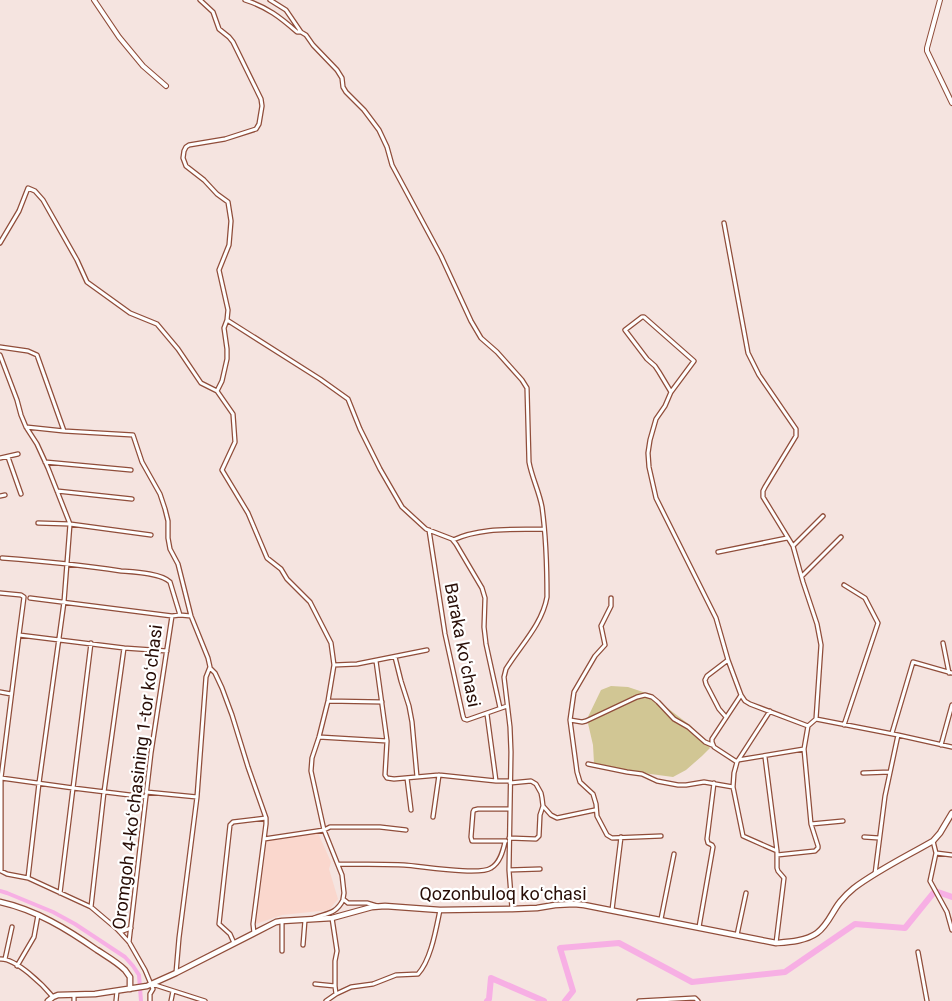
<svg xmlns="http://www.w3.org/2000/svg" width="952" height="1001" viewBox="0 0 952 1001" font-family="Roboto,sans-serif">
	<style>
		.built { fill: #fad7cd }
		.green { fill: #d1c694 }
		.lines { fill: none; stroke-linecap: round; stroke-linejoin: round }
		.canal { stroke: #f7afe4; stroke-width: 4 }
		.river { stroke: #f7afe4; stroke-width: 6 }
		.minor-casing { stroke: #904d3a; stroke-width: 5.5 }
		.tertiary-casing { stroke: #904d3a; stroke-width: 6 }
		.secondary-casing { stroke: #904d3a; stroke-width: 7 }
		.minor { stroke: #fff; stroke-width: 3 }
		.tertiary { stroke: #fff; stroke-width: 4 }
		.secondary { stroke: #fff; stroke-width: 4.5 }
		.labels { text-anchor: middle; dominant-baseline: central; stroke-width: 4.5; stroke-linejoin: round; paint-order: stroke }
		.street-label { font-size: 18px; fill: #280d06; stroke: #fff }
	</style>
	<rect width="100%" height="100%" fill="#f5e4e0"/>
	<!-- built -->
	<path class="built" d="M318 833 331 862 329 869 338 899 329 910 282 915 256 924 267 840Z"/>
	<!-- green -->
	<path class="green" d="M611 686 628 687 649 694 691 726 707 744 710 748 702 756 686 770 673 777 628 771 594 763 593 745 587 719 601 690Z"/>
	<g class="lines">
		<!-- canal -->
		<path class="canal" d="M0 891 7 893 53 912 75 924 125 957 133 966 139 975 141 1001"/>
		<!-- river -->
		<path class="river" d="M487 1001 489 999 491 978 544 1001
			M565 1001 573 991 560 948 619 943 692 982 785 972 855 924 905 928 935 891 952 897"/>
		<!-- minor casing -->
		<g class="minor-casing">
			<path id="minor" d="M200 0 213 12 219 29 229 37 233 42 261 99 262 106 259 124 256 129 225 139 189 145 186 147 184 151 183 158 186 166 204 180 217 194 228 202 231 221 229 245 219 270 228 310 227 320 224 328 227 349V359L222 381 217 391
				M245 0C267 7 280 17 297 32H301L306 35 313 45 337 70 342 78 343 87 346 92 364 110 379 130 387 147 392 165 441 256 471 321 481 338 497 352 522 380 527 388 529 462C532 478 539 491 542 507 546 536 547 567 547 597 542 625 520 646 506 669L504 677 510 727 511 752 509 870 512 909
				M270 0 286 10 301 32
				M724 223 748 353 759 375 796 429V436L765 487 763 491V497L793 546 803 582 817 624 821 645 816 719 808 726 804 749 811 824 818 846V848L815 851 777 855
				M0 243 19 211 28 188 35 191 43 200 77 260 87 282 130 313 157 324 178 349 201 383 217 391 233 414 235 442 222 470 248 513 267 558 281 569 287 579 310 602 331 643 334 665 328 701 319 737 312 758 311 771 324 830 342 875 344 893 343 899 348 903H367L377 906
				M227 320 320 379 348 399 360 429 380 469 402 507 426 529 452 539 456 544 482 588 485 598 484 627 486 644 500 708
				M0 347 28 351 37 355 64 431
				M0 355 17 400 21 415 26 427 37 444 48 468 70 524 64 602 39 783 28 878
				M671 392 659 372 655 366 647 359 625 330 642 317H644L694 361 671 392 665 406 656 419 650 440 648 453 649 467 656 498 716 618 728 660 741 695 745 701 750 704 808 726
				M26 427 64 431 133 435 142 462 160 494 165 509 168 521V538L170 549 178 564 191 616 208 658 210 667 206 677 197 797 179 938 176 973
				M8 457 21 494
				M0 458 18 454
				M45 462 131 470
				M57 491 132 499
				M0 496 5 495
				M38 523 70 524 151 535
				M429 530 445 634 463 716 464 719 467 720 507 706
				M453 540C482 527 514 530 544 529
				M793 546 823 516
				M718 552 787 538
				M2 558C42 561 82 565 121 571 134 572 161 573 170 582L180 615
				M802 576 841 537
				M844 585 865 598 878 623 844 725
				M0 593 21 595 24 597 19 635
				M30 598 172 616 180 615 191 616
				M611 598V606L601 626 605 645 595 656 574 692 570 720 577 772 580 782 593 794 596 804 597 816 607 835 612 838 661 836
				M943 643 949 673
				M124 648 167 651
				M395 657 401 681 409 706 412 722 417 777
				M376 661 387 741 385 775 387 778 394 779 439 775 496 781H510
				M334 665 357 664 427 650
				M210 668 215 673 222 688 232 715 248 767 266 818V824L253 924 254 933
				M0 692 11 694
				M328 701 382 702
				M770 711 737 762 734 773 733 787 743 836 777 851
				M487 714 496 781
				M726 717 719 709 706 684 705 680 707 676 728 660
				M816 719 898 735 952 747
				M570 720 582 722 586 721 637 697 645 695 652 697 658 702 674 719 688 727 705 742 712 745
				M892 733 913 662 952 673
				M319 737 387 741
				M941 745 952 705
				M765 757 777 851V868L778 871 784 878 776 943
				M738 760 804 749
				M737 762 714 747 712 742V739L741 695
				M588 764 627 772 642 774 657 781 678 785H686L704 782 733 787
				M863 773 890 772
				M1 778 73 788 146 797
				M407 778 411 810
				M146 792 197 797
				M543 806 551 815 557 818 595 810
				M433 817 439 775
				M811 824 843 821
				M864 837 879 838
				M509 838 536 839 539 836 540 815 543 806 542 798 541 793 536 784 531 781 510 783
				M264 839 324 830 330 827H380L406 830
				M506 841H472L471 837 473 812 474 810 478 809H509
				M933 841 936 853 952 855
				M936 853 930 881 947 912 952 930
				M338 864C360 864 382 864 404 865 421 866 479 876 491 868 500 863 503 851 505 842
				M509 870 540 869
				M875 874 885 796 898 735
				M60 893 91 643
				M91 907 104 792 124 648 19 635 1 778V871L7 874 28 878 91 907 117 929 129 942 145 970 153 989 150 994V1001
				M612 910 621 837
				M314 918C327 913 336 914 343 900
				M332 918 337 951 335 961V986L336 994
				M661 919 674 854
				M282 921V951
				M699 927 713 847 712 845 708 843 707 839 714 783
				M120 932 131 928
				M737 935 746 893
				M129 942 151 753 172 616
				M234 943 230 934 219 924 230 825 233 822 266 818
				M303 945 305 920
				M918 952 927 1001
				M0 959C16 958 43 985 53 997
				M5 959 12 927
				M17 966 34 937 38 915
				M152 984 205 1001
				M315 984 335 986
				M74 1001V995
				M116 1001 117 991
				M171 1001 173 991
				M326 1001 336 994 351 987 373 984 396 975 418 974C431 960 436 929 440 910
				M639 1001 695 998 698 1001"/>
		</g>
		<!-- tertiary casing -->
		<g class="tertiary-casing">
			<path id="tertiary" d="M94 0 119 37 143 66 166 86
				M940 0 927 48V51L952 103"/>
		</g>
		<!-- secondary casing -->
		<g class="secondary-casing">
			<path id="secondary" d="M0 902C36 910 67 929 97 950 106 956 117 962 125 970L130 977V989
				M48 1001 53 997 58 995 95 994 147 986 176 973 276 922 282 921 332 918 372 907 385 906 440 910 512 909 537 908 555 905 574 904 584 905 776 943C789 942 806 941 817 933 828 925 832 912 840 902 844 897 849 892 854 888 878 870 907 856 933 841L940 833 952 813"/>
		</g>
		<!-- minor -->
		<use href="#minor" class="minor"/>
		<!-- tertiary -->
		<use href="#tertiary" class="tertiary"/>
		<!-- secondary -->
		<use href="#secondary" class="secondary"/>
	</g>
	<g class="labels">
		<!-- street labels -->
		<g class="street-label">
			<text transform="translate(463 645) rotate(79)">Baraka koʻchasi</text>
			<text transform="translate(137 777) rotate(-83)">Oromgoh 4-koʻchasining 1-tor koʻchasi</text>
			<text x="503" y="893">Qozonbuloq koʻchasi</text>
		</g>
	</g>
</svg>
